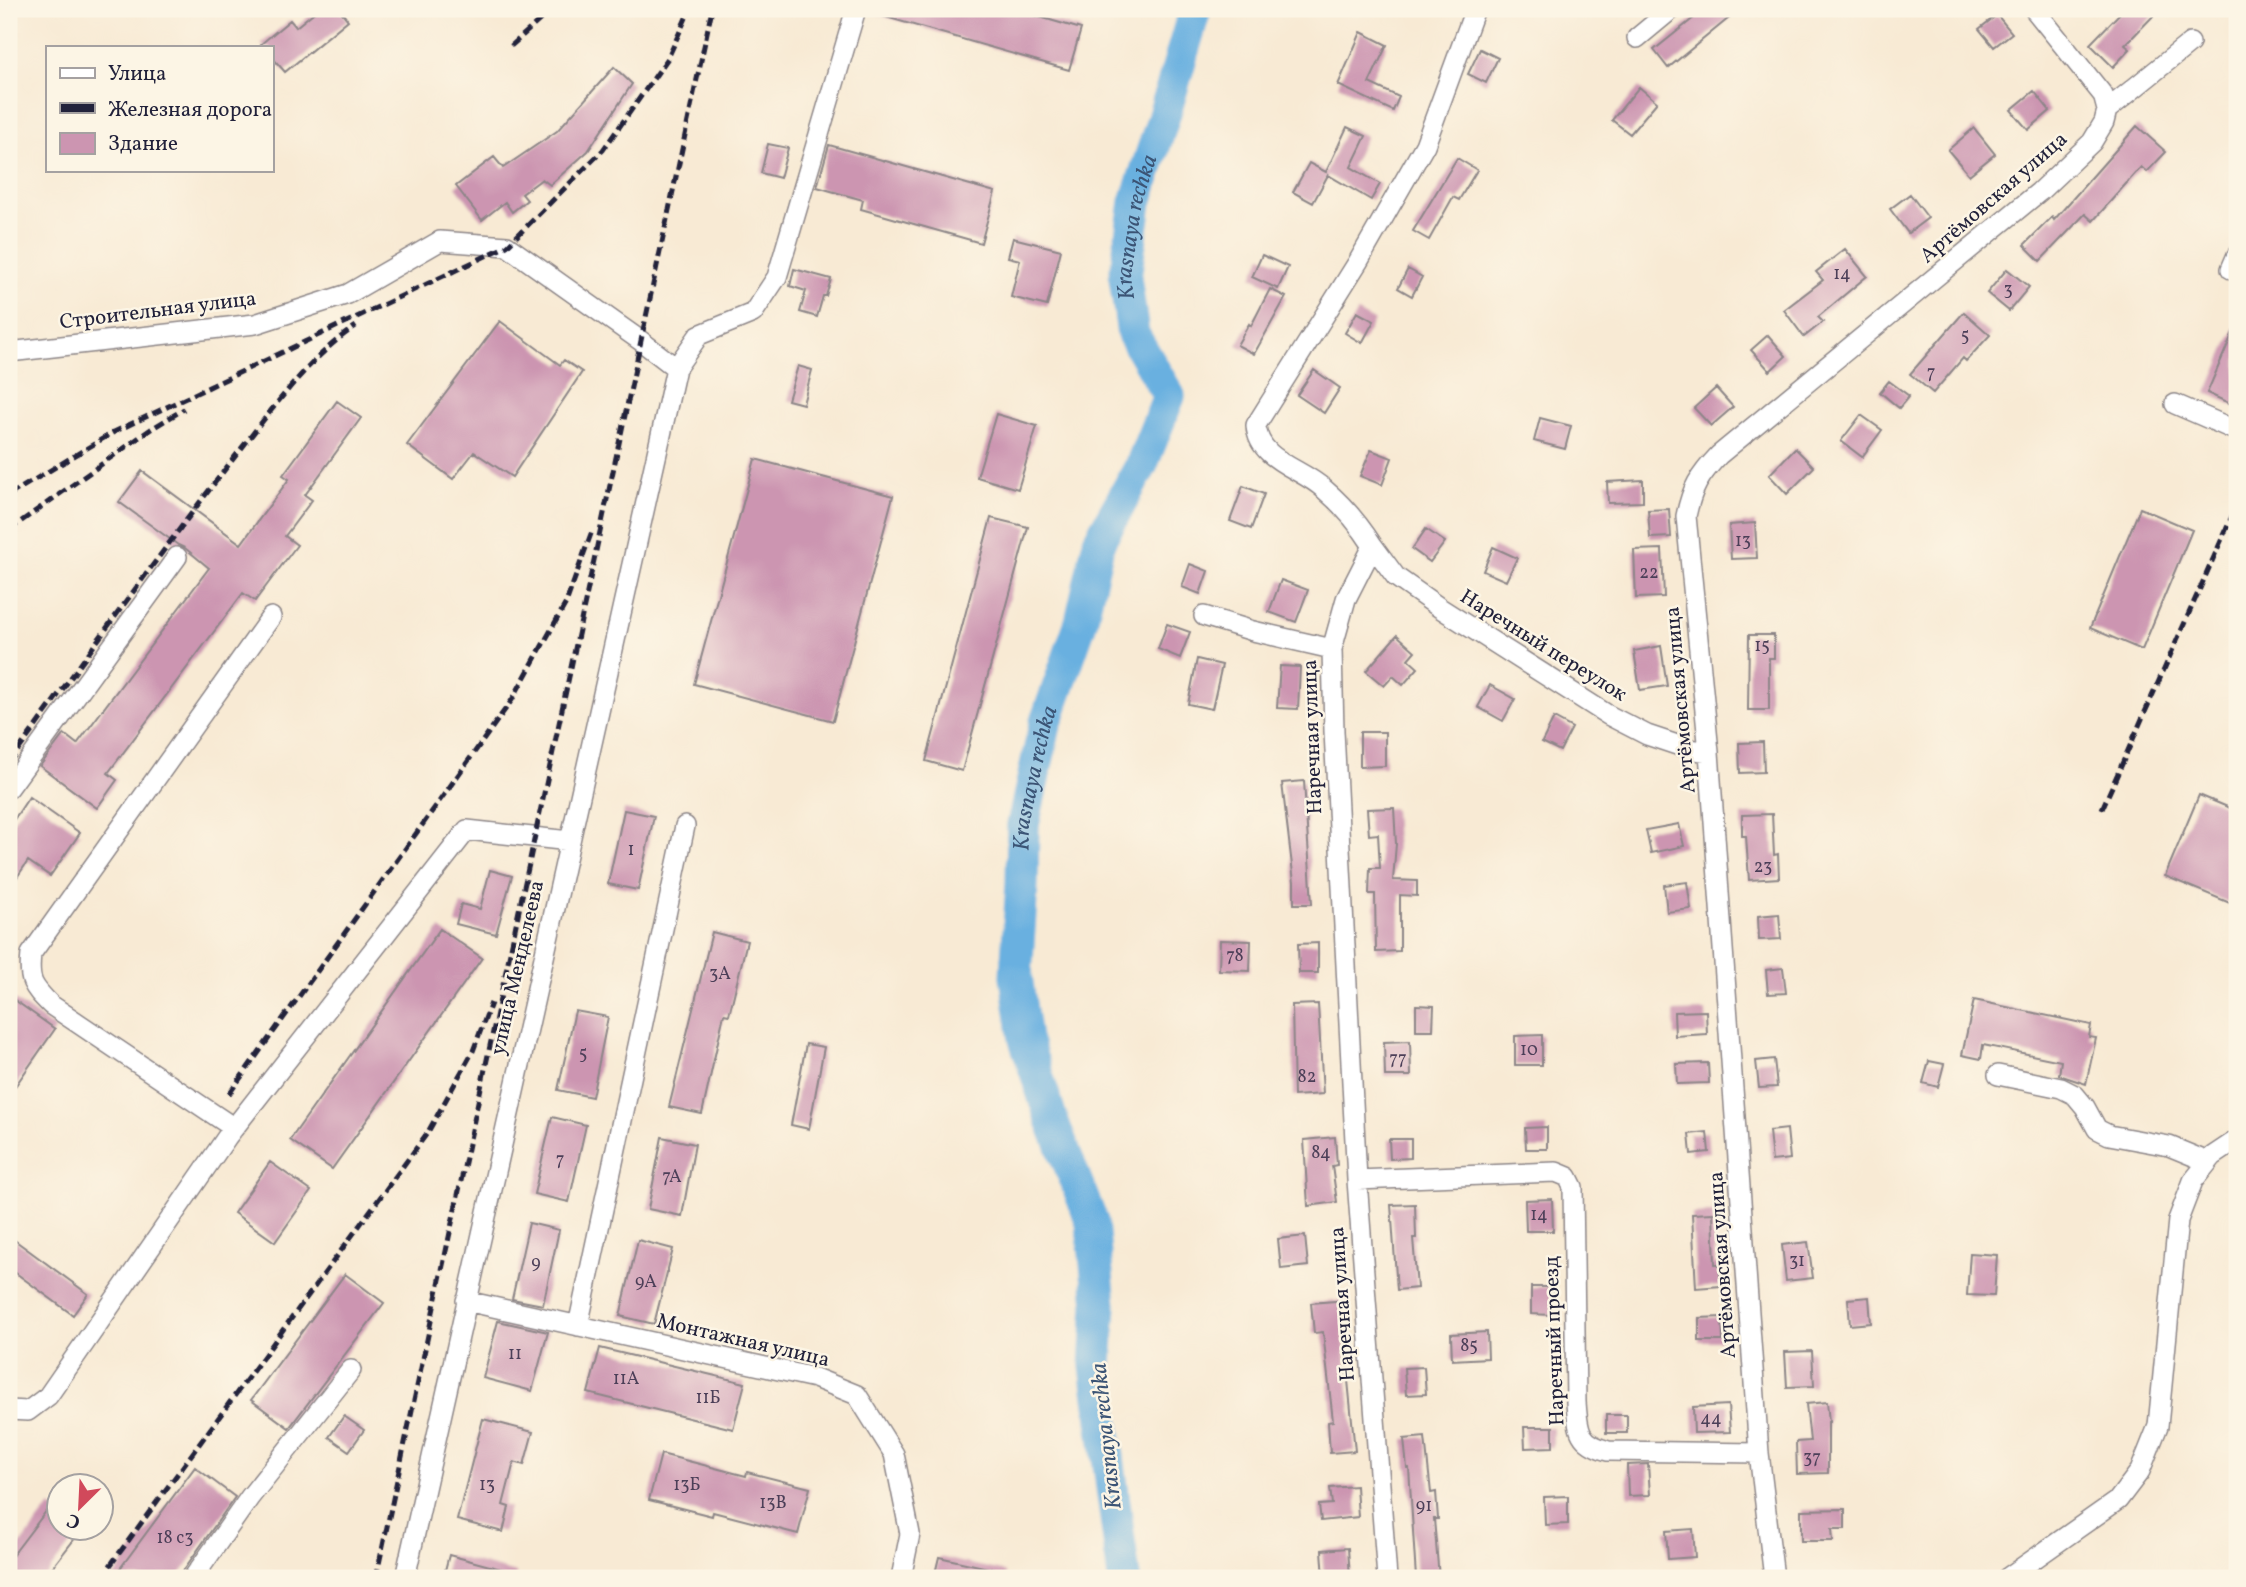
<svg xmlns="http://www.w3.org/2000/svg" width="2246" height="1587" viewBox="0 0 2246 1587" font-family="Vollkorn,serif">
	<style>
		.lines { fill: none; stroke-linecap: round; stroke-linejoin: round }
		.river { stroke: #69b0e0; stroke-width: 33 }
		.building { fill: #cc95b1 }
		.minor-casing { stroke: #8d8688; stroke-width: 22 }
		.minor { stroke: #fff; stroke-width: 19 }
		.rail { stroke: #22223b; stroke-width: 5; stroke-dasharray: 10 5; stroke-linecap: butt }
		.labels { text-anchor: middle; dominant-baseline: central; stroke-width: 5; stroke-linejoin: round; paint-order: stroke }
		.number-label { font-size: 18px; fill: #4c3f58 }
		.street-label { font-size: 21px; fill: #22223b; stroke: #fcf5e5 }
		.water-label { font-size: 23px; font-style: italic; fill: #3b5475; stroke: #fcf5e5 }
	</style>
	<rect width="100%" height="100%" fill="#fcf5e5"/>
	<filter id="ink" filterUnits="userSpaceOnUse"><feTurbulence type="fractalNoise" baseFrequency=".0143" numOctaves="2"/><feDisplacementMap in="SourceGraphic" scale="14" xChannelSelector="R" yChannelSelector="G"/><feConvolveMatrix kernelMatrix="1 2 1 2 8 2 1 2 1" color-interpolation-filters="sRGB"/></filter>
	<filter id="wash" filterUnits="userSpaceOnUse"><feTurbulence type="fractalNoise" baseFrequency=".00686" numOctaves="4" result="noise"/><feDisplacementMap in="SourceGraphic" scale="28" xChannelSelector="R" yChannelSelector="G"/><feGaussianBlur stdDeviation="1.57" result="paint"/><feColorMatrix in="noise" values="0 0 0 0 0 0 0 0 0 0 0 0 0 0 0 0 0 1.4 0 .05"/><feComposite in="paint" operator="in"/></filter>
	<g filter="url(#wash)">
		<rect width="100%" height="100%" fill="#f8ead4"/>
		<g class="lines">
			<!-- river -->
			<path class="river" id="s1" d="M1124 1578 1096 1366 1100 1305 1092 1222 1050 1115 1025 1039 1016 976 1022 883 1023 825 1045 725 1081 622 1099 541 1141 466 1169 396 1133 334 1125 277 1136 202 1164 116 1195 9"/>
		</g>
		<g id="blocks">
			<!-- building -->
			<path class="building" d="M318 9H339L348 20 285 72 271 56V47H264L261 44 290 20 296 27Z
				M872 9H1012L1081 29 1069 70 872 13Z
				M1703 9H1740L1668 68 1654 50 1695 17 1694 16Z
				M2124 9H2160L2125 45 2130 49 2113 67 2090 44Z
				M1997 15 2012 33 1994 47 1979 29Z
				M1361 32 1387 45 1369 83 1399 97 1393 111 1338 85Z
				M1480 49 1498 58 1486 83 1468 74Z
				M614 67 632 84 588 151 550 185 542 179 522 194 527 200 512 212 505 202 482 220 456 186 494 157 503 168 557 131Z
				M1639 87 1657 102 1630 134 1612 120Z
				M2034 91 2050 111 2028 130 2011 110Z
				M2137 126 2166 152 2147 172 2141 167 2093 221 2085 214 2040 261 2024 245 2052 217 2054 220Z
				M1347 127 1366 136 1351 167 1380 184 1371 200 1328 175 1313 203 1293 192 1309 163 1326 172Z
				M1974 128 1995 154 1969 175 1948 150Z
				M768 144 788 148 780 178 761 173Z
				M829 145 995 192 981 243 861 209 863 200 817 187Z
				M1457 158 1477 170 1459 200 1453 197 1429 240 1413 231Z
				M1910 194 1928 218 1908 233 1890 209Z
				M1013 238 1061 250 1047 306 1011 297 1020 260 1008 257Z
				M1845 249 1867 276 1818 317 1823 322 1804 337 1784 310 1823 280 1816 272Z
				M1262 255 1288 267 1278 289 1252 277Z
				M794 269 831 279 826 296H823L817 317 800 312 806 291 790 286Z
				M1408 269 1422 277 1412 296 1398 288Z
				M2007 269 2029 287 2009 311 1987 293Z
				M1270 289 1286 297 1254 354 1237 345 1249 324 1251 326Z
				M1357 312 1374 321 1362 343 1345 333Z
				M1964 312 1990 335 1966 361 1963 358 1933 393 1910 374Z
				M500 321 560 365 564 360 582 372 512 477 474 452 453 479 407 445Z
				M2237 323V407L2207 393Z
				M1768 335 1786 356 1770 371 1751 350Z
				M798 366 812 370 803 404 788 400Z
				M1314 370 1340 388 1324 413 1297 395Z
				M1889 381 1909 396 1899 408 1880 392Z
				M1716 388 1733 407 1711 426 1694 408Z
				M337 401 361 418 305 495 312 500 285 536 297 545 255 601 243 593 108 773 117 780 97 808 40 766 64 734 77 744 209 568 185 548 178 545 119 502 142 471 241 544 289 479 283 475Z
				M996 414 1037 426 1018 489 977 477Z
				M1861 415 1882 430 1862 457 1841 441Z
				M1540 418 1571 426 1565 449 1534 441Z
				M1795 448 1814 467 1787 494 1769 475Z
				M1371 450 1392 458 1382 485 1360 476Z
				M755 459 893 496 833 721 694 684Z
				M1643 480V502L1608 503 1607 482Z
				M1243 486 1264 494 1251 529 1230 521Z
				M2140 508 2192 530 2142 650 2090 628Z
				M1669 509 1671 537 1650 538 1648 510Z
				M991 518 1028 527 962 771 926 761Z
				M1755 523 1757 558 1731 559 1729 525Z
				M1426 529 1445 542 1430 562 1412 549Z
				M1493 547 1517 558 1506 581 1483 571Z
				M1662 549 1664 597 1636 598 1634 550Z
				M1190 564 1208 571 1200 594 1182 587Z
				M1281 580 1308 590 1296 622 1269 612Z
				M1167 624 1190 632 1180 658 1158 649Z
				M1397 635 1415 651 1408 659 1418 668 1403 685 1393 676 1384 686 1366 671Z
				M1749 635H1774V658H1769V710H1748Z
				M1661 646 1667 686 1640 690 1634 651Z
				M1197 659 1222 665 1212 709 1188 704Z
				M1280 666 1300 667 1298 709 1277 708Z
				M1490 685 1515 699 1503 721 1478 707Z
				M1554 718 1572 728 1560 751 1542 742Z
				M1360 732H1385V766L1360 767Z
				M1763 742 1764 772 1740 773 1739 743Z
				M1304 781 1312 904H1294V882L1282 783Z
				M2199 795 2237 811V906L2165 876Z
				M29 797 80 833 50 876 28 861 9 889V827Z
				M1394 808 1396 844 1393 880 1417 881V896L1400 895V951L1376 952 1375 894H1369L1370 868H1380L1378 834 1369 835 1367 809Z
				M624 810 654 816 638 890 608 884Z
				M1772 814 1774 855 1778 854 1779 878 1749 880 1746 836H1742V815Z
				M1679 824 1684 846 1651 853 1646 830Z
				M490 870 512 876 496 934 456 924 461 904 480 909Z
				M1687 882 1691 909 1667 912 1664 885Z
				M1779 914 1781 939 1759 940 1758 916Z
				M440 929 482 958 332 1169 290 1140Z
				M712 932 747 941 729 1015 724 1014 702 1114 669 1107Z
				M1220 940 1251 941 1250 971 1219 970Z
				M1318 943V973H1299L1298 944Z
				M1783 968 1786 993 1768 994 1766 970Z
				M9 996 55 1029 9 1095Z
				M1974 1000 2091 1025 2089 1037 2096 1038 2086 1084 2059 1075 2061 1061 1983 1045 1981 1059 1962 1055Z
				M1318 1004 1323 1094 1294 1096 1292 1005Z
				M1416 1005 1434 1006 1433 1030H1416Z
				M575 1011 608 1017 592 1097 558 1090Z
				M1706 1011 1707 1034 1675 1036 1674 1012Z
				M1542 1035V1065H1515V1036Z
				M1410 1041 1411 1076H1385L1384 1042Z
				M806 1044 824 1047 809 1129 791 1125Z
				M1774 1059 1777 1087 1759 1088 1756 1061Z
				M1929 1061 1944 1064 1938 1087 1923 1083Z
				M1708 1063 1709 1083 1677 1084 1676 1064Z
				M552 1117 586 1125 569 1202 534 1194Z
				M1547 1127V1149H1526L1525 1128Z
				M1787 1129 1790 1159 1772 1161 1769 1131Z
				M1707 1132 1709 1152 1691 1154 1689 1134Z
				M662 1137 695 1144 682 1216 648 1209Z
				M1335 1137 1337 1165 1332 1166 1337 1202 1308 1206 1304 1140Z
				M1389 1139H1411V1158L1390 1159Z
				M270 1162 311 1191 275 1242 234 1213Z
				M1552 1199 1553 1231H1526L1525 1200Z
				M1415 1204 1416 1238H1413L1417 1288 1397 1290 1391 1205Z
				M1713 1213 1715 1264H1719L1721 1286 1696 1288 1692 1214Z
				M529 1223 559 1230 543 1305 512 1299Z
				M9 1236 88 1294 73 1315 9 1268Z
				M1305 1236 1308 1266 1281 1269 1278 1239Z
				M638 1240 673 1249 654 1324 620 1316Z
				M1808 1242 1813 1278 1786 1281 1782 1245Z
				M1970 1253 1997 1255 1994 1296 1967 1295Z
				M345 1274 384 1303 289 1428 251 1400Z
				M1531 1287H1552V1315L1531 1314Z
				M1869 1297 1871 1323 1850 1325 1848 1299Z
				M1347 1300 1350 1329 1343 1330 1355 1451 1330 1453 1328 1422 1333 1421 1323 1332 1314 1333 1311 1303Z
				M1722 1317 1723 1341H1699V1318Z
				M498 1321 548 1332 532 1391 483 1378Z
				M1487 1332 1488 1358 1452 1360 1451 1334Z
				M600 1348 745 1383 733 1429 588 1393Z
				M1812 1351 1814 1386 1787 1387 1785 1352Z
				M1424 1367 1426 1394 1406 1395 1404 1368Z
				M1827 1402 1829 1422H1828V1473L1797 1474 1796 1442 1810 1441 1806 1404Z
				M1728 1405 1730 1432 1694 1433 1693 1407Z
				M1606 1415H1627V1433H1606Z
				M344 1416 364 1430 349 1451 329 1437Z
				M483 1419 533 1432 524 1465 514 1462 503 1505 509 1507 503 1532 457 1520Z
				M1524 1427H1553V1447L1525 1448Z
				M1425 1437 1431 1493 1436 1492 1438 1519H1434L1439 1578H1416L1409 1468H1407L1404 1439Z
				M661 1454 746 1476 747 1472 810 1488 798 1534 713 1512 712 1516 649 1500Z
				M1648 1464 1650 1495 1628 1496 1627 1465Z
				M195 1467 235 1497 185 1568 177 1578H113Z
				M1356 1486 1358 1517 1321 1521 1319 1505 1332 1504 1330 1488Z
				M1568 1496V1524L1545 1525 1544 1497Z
				M50 1506 60 1513V1528H83L44 1578H9V1560Z
				M1845 1509V1529H1832L1833 1541H1801V1510Z
				M1693 1529 1695 1557 1668 1559 1666 1531Z
				M1348 1548 1350 1578H1324L1322 1550Z
				M449 1555 516 1573V1578H443Z
				M939 1557 1006 1572V1578H934Z"/>
		</g>
	</g>
	<g filter="url(#ink)">
		<use href="#blocks" fill-opacity="0" stroke="#8d8688" stroke-width="2"/>
		<g class="lines">
			<!-- minor casing -->
			<g class="minor-casing">
				<path id="minor" d="M2034 9 2103 95 2107 110
					M1637 38 1672 9
					M2231 269 2237 255
					M9 352 255 324 348 294 440 241 507 246 641 341 676 368
					M2175 404 2237 431
					M1373 546 1396 577 1440 608 1608 715 1647 735 1689 749 1709 752
					M1204 616 1253 631 1332 649
					M9 788 177 557
					M1998 1075 2061 1088 2075 1095 2085 1107 2097 1129 2109 1135 2169 1146 2208 1162
					M234 1128 51 1005C32 986 28 981 31 954L271 617
					M1357 1180 1556 1172 1568 1177 1573 1187 1576 1402C1578 1430 1578 1443 1608 1451L1759 1453
					M466 1301 815 1378 857 1395 894 1454 910 1534 901 1578
					M578 1326 685 826
					M9 1410 28 1411 48 1396 227 1137 467 830 570 841
					M193 1578 250 1497 351 1370
					M405 1578 676 368 699 335 753 313 777 277 856 9
					M1387 1578 1357 1180 1334 731 1332 649 1346 599 1373 546C1359 524 1344 506 1324 489 1302 468 1258 461 1256 425L1358 262 1425 145 1475 9
					M1774 1578 1759 1453 1709 752 1686 516C1692 488 1699 476 1719 455L2039 192 2092 142 2104 122 2107 110 2190 43
					M2007 1578 2118 1500 2140 1471 2158 1426 2178 1220 2193 1181 2213 1156 2237 1140"/>
			</g>
			<!-- minor -->
			<use href="#minor" class="minor"/>
			<!-- rail -->
			<path class="rail" d="M9 9H10
				M511 46 552 9
				M9 495 114 432 507 246 603 150 668 58 690 9
				M9 530 151 429 184 409
				M9 763C84 660 158 555 237 454 271 411 309 357 356 326
				M2102 809 2237 505
				M229 1094 512 700 566 603 592 531
				M101 1578 428 1132 473 1051 491 1003
				M376 1578 712 9"/>
		</g>
	</g>
	<g class="labels">
		<!-- number labels -->
		<g class="number-label">
			<text x="1842" y="274">14</text>
			<text x="2008" y="290">3</text>
			<text x="1965" y="336">5</text>
			<text x="1931" y="373">7</text>
			<text x="1743" y="541">13</text>
			<text x="1649" y="573">22</text>
			<text x="1762" y="646">15</text>
			<text x="631" y="850">1</text>
			<text x="1763" y="867">23</text>
			<text x="1235" y="956">78</text>
			<text x="720" y="974">3А</text>
			<text x="1529" y="1050">10</text>
			<text x="583" y="1054">5</text>
			<text x="1398" y="1059">77</text>
			<text x="1307" y="1077">82</text>
			<text x="1321" y="1153">84</text>
			<text x="560" y="1160">7</text>
			<text x="672" y="1177">7А</text>
			<text x="1539" y="1215">14</text>
			<text x="1797" y="1261">31</text>
			<text x="536" y="1263">9</text>
			<text x="646" y="1282">9А</text>
			<text x="1469" y="1346">85</text>
			<text x="515" y="1354">11</text>
			<text x="626" y="1379">11А</text>
			<text x="708" y="1398">11Б</text>
			<text x="1711" y="1419">44</text>
			<text x="1812" y="1458">37</text>
			<text x="487" y="1485">13</text>
			<text x="687" y="1485">13Б</text>
			<text x="773" y="1503">13В</text>
			<text x="1424" y="1506">91</text>
			<text x="175" y="1538">18 с3</text>
		</g>
		<!-- street labels -->
		<g class="street-label">
			<text transform="translate(1994 198) rotate(-41)">Артёмовская улица</text>
			<text transform="translate(158 311) rotate(-7)">Строительная улица</text>
			<text transform="translate(1543 646) rotate(32)">Наречный переулок</text>
			<text transform="translate(1681 700) rotate(-95)">Артёмовская улица</text>
			<text transform="translate(1313 737) rotate(-92)">Наречная улица</text>
			<text transform="translate(518 968) rotate(-77)">улица Менделеева</text>
			<text transform="translate(1723 1265) rotate(-94)">Артёмовская улица</text>
			<text transform="translate(1343 1304) rotate(-94)">Наречная улица</text>
			<text transform="translate(743 1341) rotate(13)">Монтажная улица</text>
			<text transform="translate(1555 1341) rotate(-92)">Наречный проезд</text>
		</g>
		<!-- water labels -->
		<g class="water-label">
			<text stroke="none"><textPath href="#s1" startOffset="1404">Krasnaya rechka</textPath></text>
			<text stroke="none"><textPath href="#s1" startOffset="816">Krasnaya rechka</textPath></text>
			<text transform="translate(1107 1436) rotate(-96)">Krasnaya rechka</text>
		</g>
	</g>
	<!-- margin -->
	<rect width="2246" height="1587" fill="none" stroke="#fcf5e5" stroke-width="35"/>
	<!-- legend -->
	<rect x="46" y="46" width="228" height="126" fill="#fcf5e5" stroke="#a5a1a1" stroke-width="2"/>
	<rect x="60" y="68" width="35" height="10" fill="#ffffff" stroke="#a5a1a1" stroke-width="2"/>
	<text x="108" y="80" font-size="21" fill="#22223b">Улица</text>
	<rect x="60" y="103" width="35" height="10" fill="#22223b" stroke="#a5a1a1" stroke-width="2"/>
	<text x="108" y="116" font-size="21" fill="#22223b">Железная дорога</text>
	<rect x="60" y="133" width="35" height="21" fill="#cc95b1" stroke="#a5a1a1" stroke-width="2"/>
	<text x="108" y="150" font-size="21" fill="#22223b">Здание</text>
	<!-- north arrow -->
	<g transform="translate(80 1507) rotate(204)"><circle r="33" fill="#fcf5e5" stroke="#a5a1a1" stroke-width="2"/>
	<path d="M0-5L12 26L0 18L-12 26Z" fill="#d1495b"/>
	<text y="-10" font-size="19" font-weight="bold" text-anchor="middle" fill="#22223b">С</text>
	</g>
</svg>
